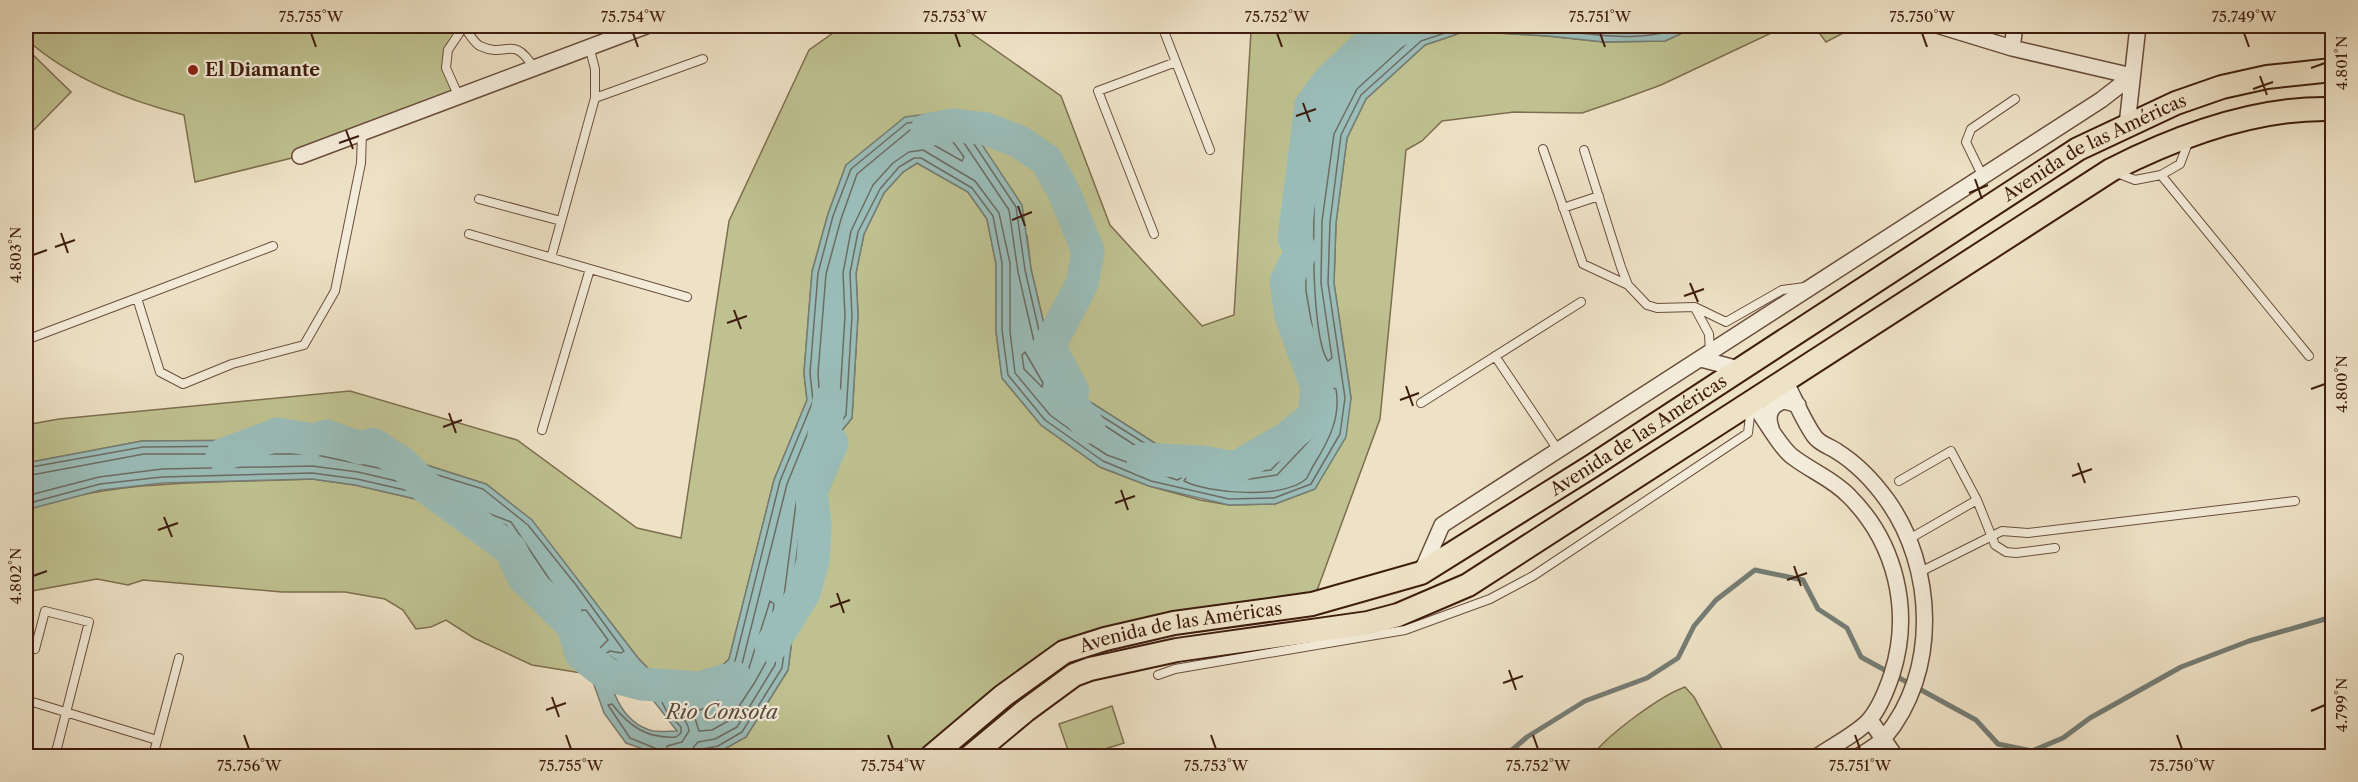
<svg xmlns="http://www.w3.org/2000/svg" width="2358" height="782" viewBox="0 0 2358 782" font-family="'Libre Caslon Text',serif">
	<style>
		.green { fill: #bfc190; stroke: #7e6e4f; stroke-width: 1.5 }
		.water { fill: #9abdb9; stroke: #757d75; stroke-width: 1.5; fill-rule: evenodd }
		.lines { fill: none; stroke-linecap: round; stroke-linejoin: round }
		.shore { stroke: #6c6c64; stroke-width: 1.5 }
		.stream { stroke: #757d75; stroke-width: 5 }
		.river { stroke: #9abdb9; stroke-width: 33 }
		.service-casing { stroke: #6a4e3c; stroke-width: 10 }
		.minor-casing { stroke: #6a4e3c; stroke-width: 18 }
		.primary-casing { stroke: #3e1c0e; stroke-width: 26 }
		.service { stroke: #f4ecda; stroke-width: 8 }
		.minor { stroke: #f4ecda; stroke-width: 15 }
		.primary { stroke: #eee2c6; stroke-width: 22 }
		.ticks { fill: none; stroke: #3e1c0e; stroke-width: 2 }
		.poi-dot { fill: #8f2418; stroke: #f4ecda; stroke-width: 2 }
		.labels { text-anchor: middle; dominant-baseline: central; stroke-width: 4.5; stroke-linejoin: round; paint-order: stroke }
		.poi-label { font-size: 18px; font-weight: bold; fill: #3e1c0e; stroke: #f4ecda; text-anchor: start }
		.street-label { font-size: 18px; fill: #3e1c0e; stroke: #f4ecda }
		.water-label { font-size: 20px; font-style: italic; fill: #5a4c41; stroke: #f4ecda }
		.neatline { fill: none; stroke: #3e1c0e; stroke-width: 2 }
		.ticks-label { font-size: 15px; text-anchor: middle; fill: #3e1c0e }
	</style>
	<rect width="100%" height="100%" fill="#eee2c6"/>
	<filter id="stains"><feTurbulence type="fractalNoise" baseFrequency=".00333" numOctaves="4"/><feColorMatrix values="0 0 0 0 .2 0 0 0 0 .09 0 0 0 0 .02 0 0 0 .5 -.17"/></filter>
	<radialGradient id="worn" r=".72"><stop offset=".6" stop-color="#630" stop-opacity="0"/><stop offset="1" stop-color="#630" stop-opacity=".3"/></radialGradient>
	<!-- green -->
	<path class="green" d="M26 26H464C442 59 443 60 459 97L300 156 195 182 184 115C127 100 71 79 26 39Z
		M843 26H961L1061 96 1110 225 1202 326 1234 315 1251 31 1257 26H1390L1329 81 1311 105 1299 205 1300 292 1317 388 1314 416 1270 464 1235 468 1186 463 1073 391 1049 346 1031 269 1027 236 959 110 846 165 828 214 812 272 804 373 807 400 774 480 729 659 699 688 666 687 638 658 532 521 486 484 420 463 360 448 314 440 142 441 26 463V425L59 419 350 391 517 440 637 528 681 538 729 221 809 50Z
		M1698 26H1786L1661 85 1620 100 1582 113 1514 112 1442 121 1422 141 1406 150 1380 419 1312 604 1064 652 932 756H675L719 752 746 737 788 670 811 492 832 443 852 418 858 315 856 273 864 234 884 193 903 172 917 163 968 192 987 219 996 264V331L1002 378 1041 425 1100 467 1149 486 1200 500 1229 505 1275 504 1315 489 1351 398 1334 283 1336 223 1347 138 1366 99 1425 45 1466 31 1548 36 1604 42 1665 41Z
		M1814 26H1878L1847 31 1826 42Z
		M26 48 71 92 26 138Z
		M312 479 355 485 459 509 506 525 573 626 588 674 532 665 474 638 446 620 431 627 416 629 403 610 385 599 345 592H282L143 580 128 585 97 579 26 592V510C118 478 216 483 312 479Z
		M1685 687 1694 697 1726 756H1592C1607 735 1660 696 1685 687Z
		M1112 706 1124 743 1083 756H1070L1059 724Z"/>
	<!-- water -->
	<path class="water" d="M1390 26H1698L1665 41 1604 42 1548 36 1466 31 1425 45 1366 99 1347 138 1336 223 1334 283 1351 398 1346 437 1315 489 1275 504 1229 505 1149 486 1100 467 1041 425 1002 378 996 331V264L987 219 968 192 917 163 903 172 884 193 864 234 856 273 858 315 852 418 832 443 811 492 788 670 746 737 719 752 663 756 626 743 604 713 573 626 506 525 459 509 355 485 312 479 163 483 101 490 26 510V463L142 441 314 440 360 448 420 463 486 484 532 520 638 658 666 687 699 688 729 659 774 480 807 400 804 373 812 272 828 214 846 165 905 117 959 110 1022 205 1031 269 1049 346 1073 391 1186 463 1235 468 1269 464 1314 416 1317 388 1300 292 1299 205 1311 105 1329 81ZM610 656 629 669 677 731C670 731 660 732 653 731 621 723 606 685 610 656Z"/>
	<g class="lines">
		<!-- shore -->
		<path class="shore" d="M1401 26 1397 37C1379 53 1331 90 1324 112 1312 149 1307 332 1328 361L1332 358 1321 283 1322 221 1334 134 1357 89 1416 35 1441 26
			M1468 26C1494 27 1521 28 1547 30 1593 33 1641 45 1684 26
			M1575 26 1604 29 1666 26
			M948 135 964 157 962 161 925 140 927 137Z
			M1025 352 1043 383 1042 387 1024 369 1022 355Z
			M1333 388 1336 389C1341 417 1329 440 1315 463 1312 467 1309 475 1306 479 1282 499 1210 494 1184 481L1187 476 1236 481 1277 475 1325 424Z
			M26 468 143 447 263 446H313L418 469 483 489 528 525 576 585 624 651 621 653 610 651 605 654 604 683 599 684 578 622 511 522 461 503 357 479 312 473 162 477 100 484 26 504
			M26 476 144 454H312L416 476 455 491 452 494 358 472 312 466 162 469 99 477 26 496
			M770 601 774 604 766 662 755 682 730 720 712 730 699 731 693 712 712 706 748 671Z
			M582 610H586L608 640 598 650 594 648 581 613Z
			M660 756 657 749 630 738 608 705 612 704C629 726 647 739 676 737L681 733V727L667 712 657 692 701 694 735 661 780 481 813 401 810 373 818 273 833 216 851 169 907 123 956 117 1016 207 1025 270 1043 348 1068 395 1184 468 1235 474 1271 470 1318 420 1323 389 1306 291 1305 205 1317 108 1333 85 1391 32 1393 26
			M668 756 667 746 682 742 689 731C688 718 674 714 672 702L705 700 742 664 787 484 820 403 818 373 826 274 841 219 857 174 910 130 952 125 1009 210 1018 272 1036 350 1061 397 1179 474 1181 478 1177 480 1107 455 1087 442 1050 415 1015 373 1010 331V263L999 213 975 181 923 150 909 152 893 163 873 185 851 231 843 273 845 316 839 412 820 437 798 488 775 665 737 727 715 739 698 742 692 749 690 756
			M698 756 702 749 718 746 742 732 782 668 805 490 827 440 846 415 852 316 850 273 858 232 880 189 899 167 914 158H921L972 188 993 216 1002 263V330L1008 375 1045 420 1103 461 1151 481 1229 499 1274 498 1311 484 1340 434 1345 398 1328 283 1330 222 1341 135 1361 95 1421 41 1466 26"/>
		<!-- stream -->
		<path class="stream" d="M1505 756 1527 737 1585 701 1647 678 1678 658 1694 626 1716 600 1755 570 1803 580 1818 609 1847 628 1861 657 1976 720 1998 744 2032 751 2063 738 2090 718 2181 667 2249 641 2332 617"/>
		<!-- river -->
		<path class="river" d="M927 130 952 125 986 129 1018 141 1046 160 1063 190 1088 251 1082 284 1049 346 1073 391 1069 400 1089 427
			M222 455 278 434 314 440 327 436 360 448 373 444 402 463 426 487 510 549 524 578 573 626 581 654 608 675 642 684 699 688 735 678
			M1143 459 1202 462 1235 468 1287 438 1314 416 1317 388 1291 316 1286 282 1301 251 1294 238 1311 105 1329 81 1371 41 1409 26
			M771 646 804 593 813 561 815 524 811 492 832 443 824 435 829 401"/>
		<!-- service casing -->
		<g class="service-casing">
			<path id="service" d="M1162 26 1210 150
				M464 27C469 33 474 43 480 46 508 59 512 33 534 68
				M459 97 446 68 448 50 464 26
				M595 98 703 59
				M1543 149 1583 264 1628 285
				M1584 150 1621 267 1628 285 1647 305 1657 308 1695 307 1726 322 1782 290 1805 287
				M2117 173 2135 180 2161 175 2180 164 2189 140
				M1982 175 1966 142 1971 129 2015 99
				M2161 175 2309 356
				M479 199 561 221
				M1563 208 1599 196
				M469 234 687 297
				M1154 234 1098 91 1176 62
				M273 246 137 298 160 372 183 384 232 364 304 345 335 291 361 163 362 133
				M551 258 595 98V69L589 46
				M1695 308 1709 334 1710 353
				M26 340 137 298
				M1495 356 1558 450
				M1421 403 1581 302
				M542 430 590 269
				M1899 481 1951 451 1977 500 1995 545 2006 552 2016 553 2055 548
				M1909 539 1977 500
				M1920 572 2002 531 2028 533 2295 501
				M35 649 45 611 89 622 55 756
				M1158 675 1175 669 1405 630 1490 599 1533 576 1748 433 1751 407
				M26 700 157 740
				M153 756 179 658"/>
		</g>
		<!-- minor casing -->
		<g class="minor-casing">
			<path id="minor" d="M1940 26 2012 48 2132 76
				M2012 48 2015 26
				M2127 125 2138 26
				M300 156 646 26
				M1701 359 1739 369
				M1785 381C1795 399 1803 421 1815 437 1820 444 1831 447 1838 452 1857 464 1874 482 1887 500 1935 567 1940 672 1884 738 1878 745 1867 751 1859 756
				M1752 402C1762 415 1781 449 1793 457 1811 471 1833 479 1849 496 1896 543 1912 611 1892 674 1887 689 1880 707 1870 719 1860 732 1832 746 1818 756
				M1771 428C1766 415 1771 404 1785 401L1798 405
				M1421 573 1442 525 2101 100 2132 76
				M1870 720 1895 756"/>
		</g>
		<!-- primary casing -->
		<g class="primary-casing">
			<g id="primary">
				<path id="s1" d="M932 756 1003 696 1064 652 1105 639 1174 623 1312 604 1421 573 1592 466 2078 149 2176 103 2222 87 2267 77 2332 70"/>
				<path d="M971 756 1025 711 1074 675 1090 669 1177 650 1368 623 1398 615 1468 585 2111 170C2178 136 2256 107 2332 109"/>
			</g>
		</g>
		<!-- service -->
		<use href="#service" class="service"/>
		<!-- minor -->
		<use href="#minor" class="minor"/>
		<!-- primary -->
		<use href="#primary" class="primary"/>
	</g>
	<!-- ticks -->
	<path class="ticks" d="M311 33 316 47M633 33 638 47M955 33 960 47M1277 33 1282 47M1600 33 1605 47M1922 33 1927 47M2244 33 2249 47M2311 68 2325 63M2260 76 2267 95M2253 89 2273 82M1303 103 1310 122M1296 116 1316 109M346 130 353 149M339 143 359 136M1975 179 1982 199M1969 193 1988 185M1018 206 1025 226M1012 220 1032 212M61 233 68 253M55 247 75 240M33 255 47 250M1690 283 1698 302M1684 296 1704 289M734 310 741 329M727 323 747 316M1406 386 1413 406M2311 389 2325 384M1400 400 1419 393M449 413 456 433M443 427 462 420M2078 463 2085 483M2072 476 2092 469M1121 490 1128 510M1115 503 1135 496M164 517 172 537M158 530 178 523M1794 566 1801 586M33 576 47 571M1787 580 1807 573M837 593 844 613M830 607 850 600M1509 670 1516 690M1503 683 1523 676M552 697 559 717M546 710 566 703M2311 711 2325 705M244 735 249 749M566 735 571 749M888 735 893 749M1211 735 1216 749M1533 735 1538 749M1855 735 1860 749M2177 735 2182 749"/>
	<!-- markers -->
	<circle class="poi-dot" cx="193" cy="70" r="6"/>
	<g class="labels">
		<!-- poi labels -->
		<g class="poi-label">
			<text x="205" y="70">El Diamante</text>
		</g>
		<!-- street labels -->
		<g class="street-label">
			<text stroke="none"><textPath href="#s1" startOffset="1332">Avenida de las Américas</textPath></text>
			<text stroke="none"><textPath href="#s1" startOffset="792">Avenida de las Américas</textPath></text>
			<text stroke="none"><textPath href="#s1" startOffset="288">Avenida de las Américas</textPath></text>
		</g>
		<!-- water labels -->
		<g class="water-label">
			<text x="722" y="712">Rio Consota</text>
		</g>
	</g>
	<!-- margin -->
	<rect width="2358" height="782" fill="none" stroke="#eee2c6" stroke-width="66"/>
	<rect x="33" y="33" width="2292" height="716" class="neatline"/>
	<g class="ticks-label">
		<text x="311" y="22">75.755°W</text>
		<text x="633" y="22">75.754°W</text>
		<text x="955" y="22">75.753°W</text>
		<text x="1277" y="22">75.752°W</text>
		<text x="1600" y="22">75.751°W</text>
		<text x="1922" y="22">75.750°W</text>
		<text x="2244" y="22">75.749°W</text>
		<text transform="translate(2342 63) rotate(-90)" y="5">4.801°N</text>
		<text transform="translate(16 255) rotate(-90)" y="5">4.803°N</text>
		<text transform="translate(2342 384) rotate(-90)" y="5">4.800°N</text>
		<text transform="translate(16 576) rotate(-90)" y="5">4.802°N</text>
		<text transform="translate(2342 705) rotate(-90)" y="5">4.799°N</text>
		<text x="249" y="771">75.756°W</text>
		<text x="571" y="771">75.755°W</text>
		<text x="893" y="771">75.754°W</text>
		<text x="1216" y="771">75.753°W</text>
		<text x="1538" y="771">75.752°W</text>
		<text x="1860" y="771">75.751°W</text>
		<text x="2182" y="771">75.750°W</text>
	</g>
	<rect width="100%" height="100%" filter="url(#stains)"/>
	<rect width="100%" height="100%" fill="url(#worn)"/>
</svg>
